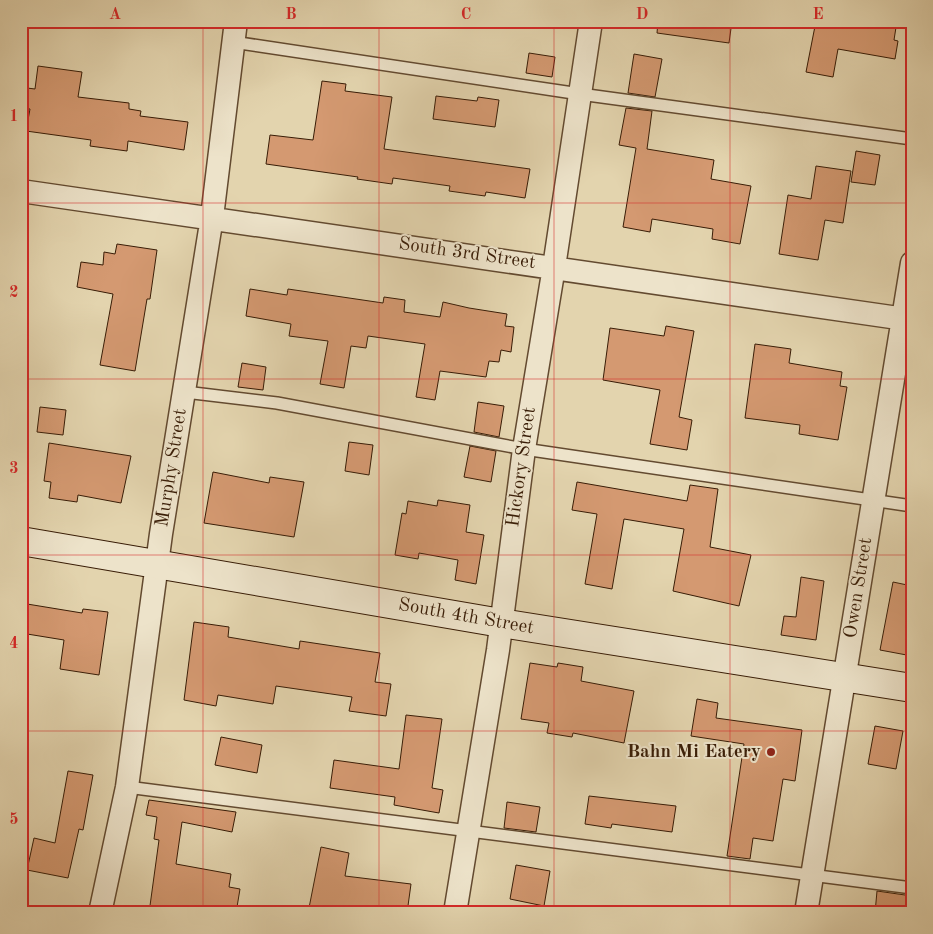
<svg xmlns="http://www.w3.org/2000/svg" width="933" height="934" viewBox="0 0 933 934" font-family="'Old Standard TT',serif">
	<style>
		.building { fill: #d49971; stroke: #381c06 }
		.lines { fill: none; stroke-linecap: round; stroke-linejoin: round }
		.service-casing { stroke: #634a30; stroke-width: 14 }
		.minor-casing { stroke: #634a30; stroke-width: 25 }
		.secondary-casing { stroke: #381c06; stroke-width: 30 }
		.service { stroke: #ede3ca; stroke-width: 11 }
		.minor { stroke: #ede3ca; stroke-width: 22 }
		.secondary { stroke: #ede3ca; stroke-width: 28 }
		.grid { fill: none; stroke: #d62828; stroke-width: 1; stroke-opacity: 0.55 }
		.poi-dot { fill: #8f2418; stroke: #ede3ca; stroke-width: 2 }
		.labels { text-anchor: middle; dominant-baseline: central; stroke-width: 4; stroke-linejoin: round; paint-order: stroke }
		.street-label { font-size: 19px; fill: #381c06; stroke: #ede3ca }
		.poi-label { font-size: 19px; font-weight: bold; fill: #381c06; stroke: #ede3ca; text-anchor: end }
		.neatline { fill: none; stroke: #d62828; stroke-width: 2 }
		.grid-label { font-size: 16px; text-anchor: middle; font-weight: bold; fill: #d62828 }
	</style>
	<rect width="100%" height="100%" fill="#e3d4ae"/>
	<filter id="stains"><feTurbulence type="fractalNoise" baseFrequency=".004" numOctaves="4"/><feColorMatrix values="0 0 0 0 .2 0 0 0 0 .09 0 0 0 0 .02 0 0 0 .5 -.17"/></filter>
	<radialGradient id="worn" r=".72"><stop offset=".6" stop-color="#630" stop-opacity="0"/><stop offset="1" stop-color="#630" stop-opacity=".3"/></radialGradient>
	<!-- building -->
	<path class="building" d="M658 21H732L729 43 657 33Z
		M816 21H897L894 40 898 41 895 59 838 49 833 77 806 72Z
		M529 53 555 57 552 77 526 73Z
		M634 54 662 59 655 97 628 93Z
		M38 66 82 72 78 97 129 103V109L141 111 140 116 188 122 184 150 128 141 127 151 90 146 91 140 26 131 30 109 24 108 27 88 35 89Z
		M322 81 346 84 345 91 392 97 384 149 530 169 525 198 486 192 485 196 449 191 450 186 393 178 392 184 357 179 358 177 266 164 270 135 313 140Z
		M436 96 477 101 478 97 499 100 495 127 433 119Z
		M626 108 652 111 647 149 714 160 711 179 751 186 740 244 712 239 713 229 652 219 650 232 623 227 636 148 619 145Z
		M856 151 880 155 875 185 851 182Z
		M816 166 851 171 843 223 825 220 818 260 779 254 788 195 811 199Z
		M117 244 157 250 150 299H147L135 371 100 365 113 294 77 287 81 262 103 265 104 252 115 254Z
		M250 289 287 295 288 289 383 303 384 297 405 300 404 312 440 317 443 302 469 308 507 314 505 326 514 327 511 352 501 350 499 362 489 361 486 377 440 371 435 400 416 397 425 344 368 336 366 348 351 346 344 388 320 384 328 341 289 336 291 324 246 316Z
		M666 326 694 331 679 417 692 420 687 450 650 444 660 390 603 380 610 328 664 336Z
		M755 344 791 349 789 363 842 372 840 386 847 387 838 440 799 434 800 425 745 418Z
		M242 363 266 367 263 390 238 387Z
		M478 402 504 406 499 437 474 432Z
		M40 407 66 410 63 435 37 432Z
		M349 442 373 445 369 475 345 471Z
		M49 443 131 456 121 503 78 495 77 502 49 498 51 482 44 481Z
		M470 446 496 451 491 482 464 477Z
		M213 472 269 483 270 477 304 482 294 537 204 523Z
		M577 482 687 501 690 485 718 489 710 547 751 555 739 606 673 591 684 529 624 519 612 589 585 584 597 514 572 510Z
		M438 500 470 505 466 532 484 535 476 584 455 580 458 560 419 553 418 559 395 555 402 513 406 514 408 501 437 506Z
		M801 577 824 581 816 640 781 635 784 616 796 617Z
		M893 582 912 586V656L880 650Z
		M21 603 82 613 83 609 108 612 99 675 60 669 64 640 21 633Z
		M194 622 229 627 228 637 299 649 300 641 380 653 375 682 391 684 386 716 349 711 352 697 276 686 273 704 218 695 216 706 184 700Z
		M530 663 557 667 558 663 583 667 581 681 634 691 624 743 573 733 572 737 547 733 549 723 521 719Z
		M697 699 718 703 716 718 802 730 795 781 783 779 773 841 753 838 750 859 727 856 744 744 691 736Z
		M406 715 442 719 432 788 443 790 439 813 394 805 395 797 330 788 334 760 399 769Z
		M875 726 903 731 896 769 868 764Z
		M221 737 262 745 257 773 215 765Z
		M68 771 93 775 83 830 79 829 68 878 27 870 34 838 55 843Z
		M589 796 676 806 672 832 612 824 611 828 585 824Z
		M149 800 236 812 232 832 182 822 176 864 231 874 229 887 240 889 236 913H149L159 840 154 839 157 817 146 815Z
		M507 802 540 807 536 832 504 828Z
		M321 847 349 853 345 876 411 884 407 913H308Z
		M516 865 550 871 544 906 510 899Z
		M877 891 912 896V913H875Z"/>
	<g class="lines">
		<!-- service casing -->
		<g class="service-casing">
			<path id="service" d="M233 42 580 94 912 139
				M185 392 277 403 524 449 912 506
				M127 787 912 888"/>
		</g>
		<!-- minor casing -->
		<g class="minor-casing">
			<path id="minor" d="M21 191 912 320
				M100 913 127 787 161 534 212 217 236 21
				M455 913 498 650 524 449 554 267 591 21
				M806 913 912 263"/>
		</g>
		<!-- secondary casing -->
		<g class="secondary-casing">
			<path id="secondary" d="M21 541 501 623 912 688"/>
		</g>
		<!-- service -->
		<use href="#service" class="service"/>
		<!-- minor -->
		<use href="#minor" class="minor"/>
		<!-- secondary -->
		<use href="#secondary" class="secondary"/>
	</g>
	<!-- grid -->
	<path class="grid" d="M203 21V913M379 21V913M554 21V913M730 21V913M21 203H912M21 379H912M21 555H912M21 731H912"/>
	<!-- markers -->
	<circle class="poi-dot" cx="771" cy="752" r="5"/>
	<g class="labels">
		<!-- street labels -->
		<g class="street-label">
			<text transform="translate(467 254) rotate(8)">South 3rd Street</text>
			<text transform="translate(522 467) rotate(-82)">Hickory Street</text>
			<text transform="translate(172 468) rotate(-81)">Murphy Street</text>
			<text transform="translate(859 588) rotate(-81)">Owen Street</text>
			<text transform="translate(466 617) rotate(10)">South 4th Street</text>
		</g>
		<!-- poi labels -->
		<g class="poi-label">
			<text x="761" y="752">Bahn Mi Eatery</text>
		</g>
	</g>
	<!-- margin -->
	<rect width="933" height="934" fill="none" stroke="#e3d4ae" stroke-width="55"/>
	<rect x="28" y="28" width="878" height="878" class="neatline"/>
	<g class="grid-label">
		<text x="115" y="19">A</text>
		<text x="291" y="19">B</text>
		<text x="466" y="19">C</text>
		<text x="642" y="19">D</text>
		<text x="818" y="19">E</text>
		<text x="14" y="121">1</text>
		<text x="14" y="297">2</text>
		<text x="14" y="473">3</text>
		<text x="14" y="648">4</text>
		<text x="14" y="824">5</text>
	</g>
	<rect width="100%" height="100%" filter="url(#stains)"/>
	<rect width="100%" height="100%" fill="url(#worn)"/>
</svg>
